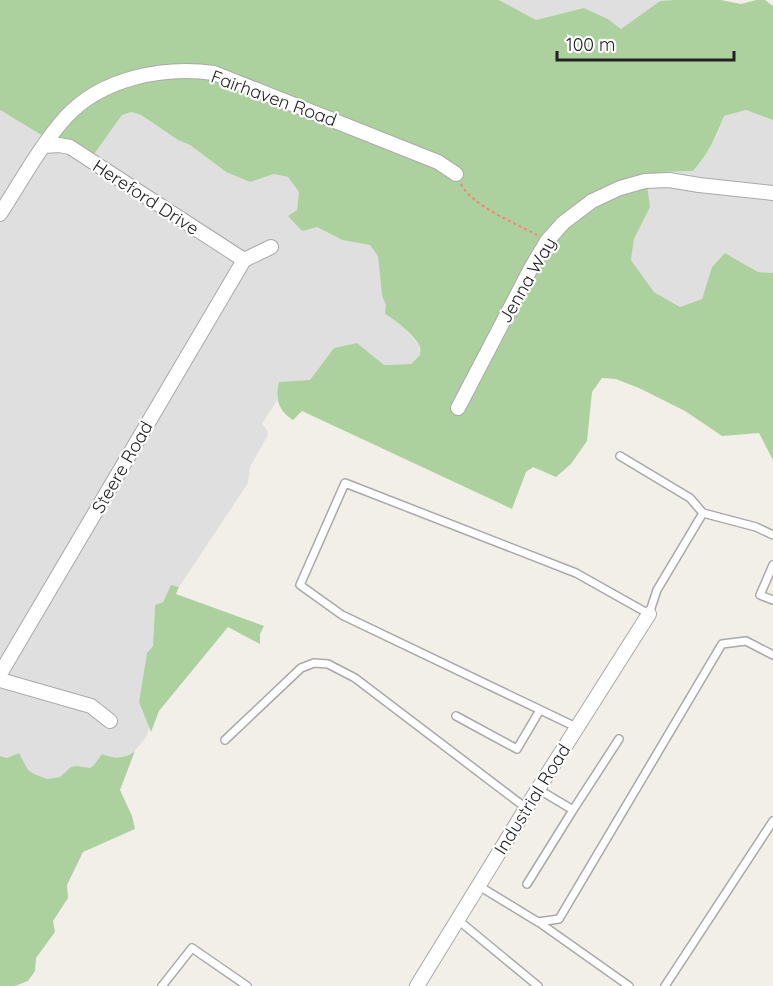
<svg xmlns="http://www.w3.org/2000/svg" width="773" height="986" viewBox="0 0 773 986" font-family="Quicksand,sans-serif">
	<style>
		.residential { fill: #e0dfdf }
		.forest { fill: #add19e }
		.lines { fill: none; stroke-linecap: round; stroke-linejoin: round }
		.service-casing { stroke: #a9a9a9; stroke-width: 10 }
		.minor-casing { stroke: #a9a9a9; stroke-width: 16 }
		.path { stroke: #fa8072; stroke-width: 2; stroke-dasharray: 3 3; stroke-linecap: butt }
		.service { stroke: #fff; stroke-width: 7 }
		.minor { stroke: #fff; stroke-width: 14 }
		.labels { text-anchor: middle; dominant-baseline: central; stroke-width: 4.5; stroke-linejoin: round; paint-order: stroke }
		.street-label { font-size: 18px; fill: #222; stroke: #fff }
	</style>
	<rect width="100%" height="100%" fill="#f2efe9"/>
	<!-- residential -->
	<path class="residential" d="M499 0H674L660 1 621 29 608 19 584 8 536 20Z
		M0 110 48 139 90 160 122 115 131 112 141 115 178 140 190 145 226 172 250 182 274 174 288 177 299 192 297 210 288 216 317 227 342 240 370 245 378 256 382 296 391 317 405 329 419 345 420 355 411 364 383 365 357 343 334 348 310 381 279 382 277 400 262 424 267 430 268 435 250 467 248 483 179 587 171 586 163 602 155 605 153 646 147 653 139 702 149 727 147 736 133 753 126 757H109L89 768 77 766 60 777 47 779 34 774 7 758 0 756Z
		M746 110 773 120V273L758 272 725 253 712 267 702 299 680 307 654 292 631 260 634 239 650 207 645 177 662 172 693 171 702 161 717 135 724 116Z"/>
	<!-- forest -->
	<path class="forest" d="M0 0H499L536 20 584 8 608 19 621 29 660 1 674 0H721L741 4 756 0H765L773 6V120L746 110 724 116C716 136 708 155 693 171L662 172 646 177 650 207 634 239 631 260 654 292 680 307 702 299 712 267 725 253 758 272 773 273V460L759 433 722 436 685 411 639 388 616 379 602 378 592 392 587 441 571 464 556 477 533 467 526 472 512 509 302 411 293 420C278 410 275 399 279 382L310 380 334 348 357 343 384 365 411 364 420 355C420 352 421 348 419 345 415 336 393 318 385 314L386 305 382 296 378 256 370 245 342 240 317 227 302 231 288 216 297 210 299 192 288 177 274 174 250 182 226 172 190 145 178 140 141 115 131 112 122 115 90 160 48 139 0 110Z
		M171 585 179 587 176 594 264 626 260 634V644L228 627 159 711 151 732 139 702 147 653 153 646 155 605 163 602Z
		M135 751 120 790 132 816 135 829 83 852 67 885 68 898 53 921 55 932 36 958 35 971 28 981 15 986H0V756L7 758 19 753 28 770 34 774 47 779 60 777 71 767 77 766 90 768 94 765 102 754C113 759 126 759 135 751Z"/>
	<g class="lines">
		<!-- service casing -->
		<g class="service-casing">
			<path id="service" d="M620 456 690 498 703 513
				M773 565 760 595 773 600
				M456 716 517 749 540 710
				M576 727 342 615 300 585 345 483 576 573 649 614 657 590 703 513 756 527 773 535
				M225 740 301 668 314 663 328 664 355 678 526 808
				M538 789 573 810 619 739
				M527 884 573 810
				M479 886 538 922 559 919 722 644 746 641 773 655
				M458 920 538 986
				M537 921 629 986
				M162 986 192 948 247 986
				M665 986 773 821"/>
		</g>
		<!-- minor casing -->
		<g class="minor-casing">
			<path id="minor" d="M44 146 59 145 70 147 244 260
				M0 214C20 183 41 145 65 118 101 78 163 66 214 73L438 162 456 174
				M244 260 271 247
				M458 408 531 268 547 241 563 223 592 201 620 188 645 181 669 180 699 185 773 193
				M0 674 244 260
				M0 680 91 706 110 721
				M417 986 538 789 649 614"/>
		</g>
		<!-- path -->
		<path class="path" d="M461 184C472 206 515 223 537 235"/>
		<!-- service -->
		<use href="#service" class="service"/>
		<!-- minor -->
		<use href="#minor" class="minor"/>
	</g>
	<g class="labels">
		<!-- street labels -->
		<g class="street-label">
			<text transform="translate(274 98) rotate(20)">Fairhaven Road</text>
			<text transform="translate(146 197) rotate(33)">Hereford Drive</text>
			<text transform="translate(527 280) rotate(-60)">Jenna Way</text>
			<text transform="translate(122 467) rotate(-60)">Steere Road</text>
			<text transform="translate(532 799) rotate(-58)">Industrial Road</text>
		</g>
	</g>
	<!-- scale -->
	<path d="M557 51v9h177v-9" fill="none" stroke="#222222" stroke-width="3"/>
	<text x="566" y="51" font-size="18" fill="#222222" stroke="#ffffff" stroke-width="4.5" paint-order="stroke">100 m</text>
</svg>
